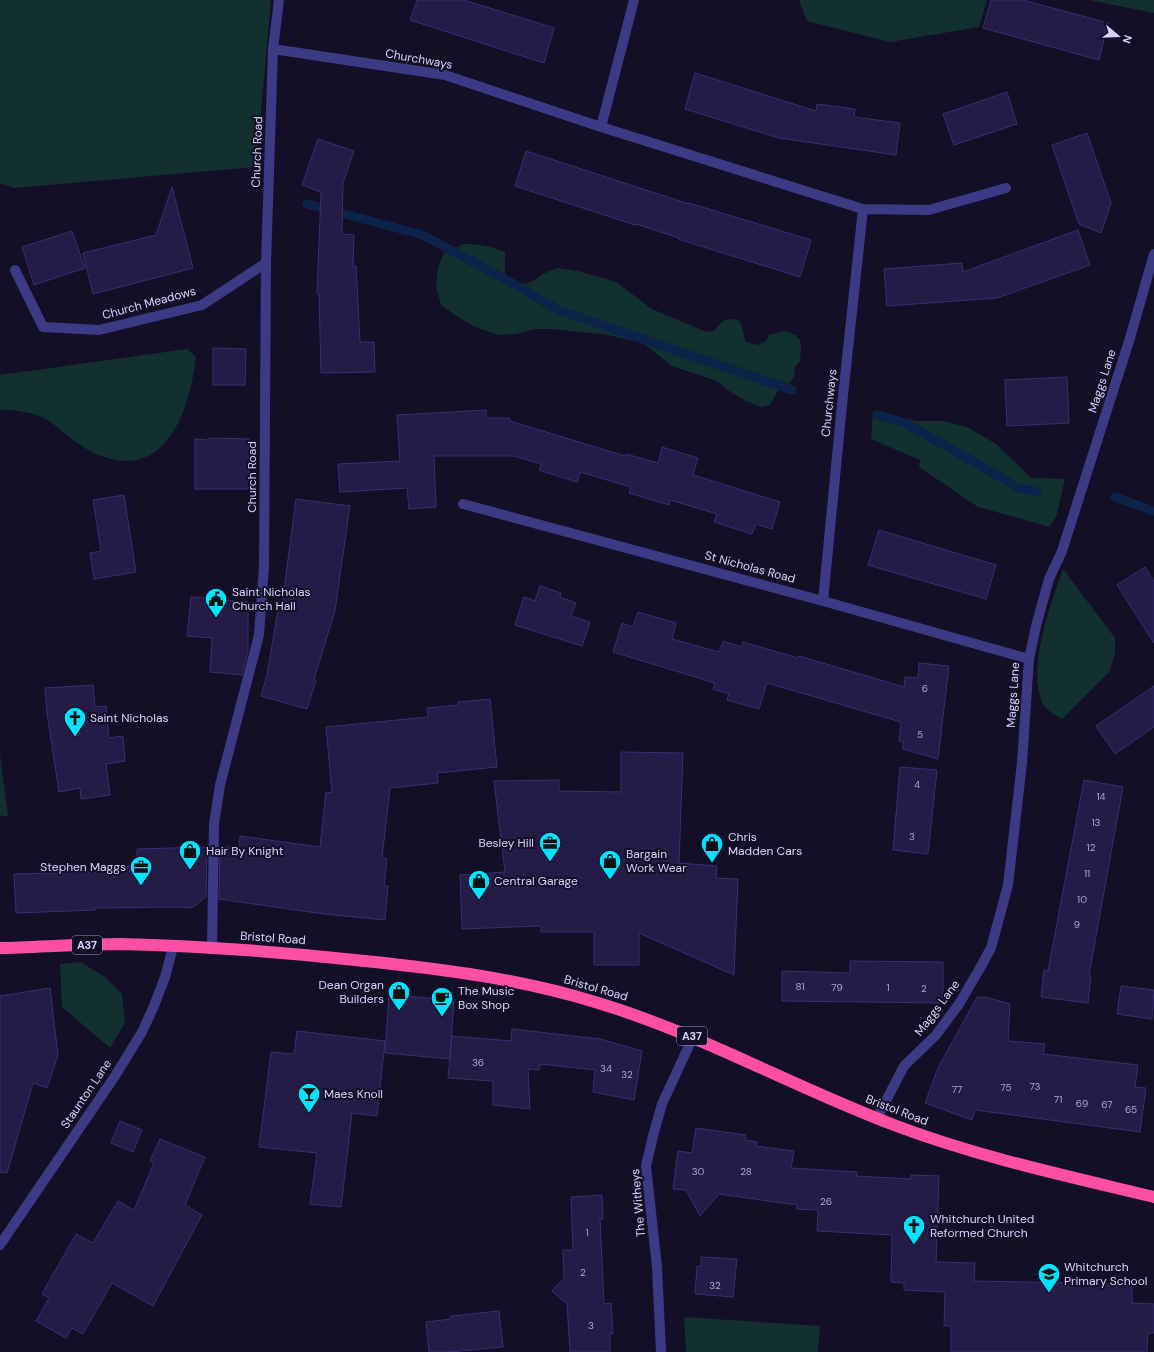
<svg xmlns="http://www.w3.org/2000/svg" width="1154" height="1352" viewBox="0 0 1154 1352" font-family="'DM Sans',sans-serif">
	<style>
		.green { fill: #12302f }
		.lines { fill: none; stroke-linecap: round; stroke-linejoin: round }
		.stream { stroke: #0c2248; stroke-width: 9 }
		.building { fill: #241b47; stroke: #3b2d73 }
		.minor { stroke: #3d3a85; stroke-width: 10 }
		.highway { stroke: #ff4fa3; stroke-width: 12 }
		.labels { text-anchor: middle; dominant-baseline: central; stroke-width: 4; stroke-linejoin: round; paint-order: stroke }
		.number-label { font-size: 10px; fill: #aca6d1 }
		.shield { fill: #130f26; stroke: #9e99be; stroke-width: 1 }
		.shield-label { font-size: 11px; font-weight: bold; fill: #d9d4ff }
		.street-label { font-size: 12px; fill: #d9d4ff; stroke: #130f26 }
		.poi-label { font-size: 12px; fill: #d9d4ff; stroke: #130f26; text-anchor: start }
	</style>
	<rect width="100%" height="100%" fill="#130f26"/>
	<!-- green -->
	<path class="green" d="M0 0H271L256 167 14 188 0 183Z
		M799 0H987L979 27 890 42 807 21Z
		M1089 0H1154V13Z
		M464 244C478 244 491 246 505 252V274L513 281 526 284 535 280 543 274 557 268 578 271 616 282 652 309 706 332 714 331C723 320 724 318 738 320 745 328 742 333 746 342L758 345 766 341 769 335 785 331 795 335 800 340 801 348 800 361 795 367 794 377 788 385 777 392 770 405 761 407 746 401 729 391 717 381 672 366 643 343 603 334 587 333 553 329H534L516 334 498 335 473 326 455 315 441 305 436 286 438 268 444 253Z
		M187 349 196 357C189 412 166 485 94 453 81 447 68 436 57 427 53 424 49 420 44 418 33 413 12 409 0 410V375Z
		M873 411 917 421H944L967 427 996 444 1031 478 1065 479 1057 514 1050 527 978 507 919 467 920 460 871 439Z
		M1063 569 1115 638V655L1109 672 1062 719C1056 715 1045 710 1043 704 1026 670 1051 603 1063 569Z
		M0 754 8 816H0Z
		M80 962 104 976 122 994 125 1023 110 1048 62 1007 60 964Z
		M684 1317 820 1326 818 1352H686Z"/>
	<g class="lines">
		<!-- stream -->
		<path class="stream" d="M307 204 423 235 516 285 558 310 792 390
			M878 415 905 423 990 471 1018 488 1037 492
			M1115 497 1154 511"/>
	</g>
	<!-- building -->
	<path class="building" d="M417 0H464L554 28 544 63 410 20Z
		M991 0H1023L1108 23 1099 60 983 28Z
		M695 73 816 111 817 104 855 109 854 117 900 123 896 155 779 138 685 109Z
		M1007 92 1017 124 954 145 943 114Z
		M1087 133 1111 203 1101 233 1079 224 1052 145Z
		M318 139 354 151 343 183 342 234 354 235 353 266H356L360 342H374L375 372 321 373 319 294H317L321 192 302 185Z
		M526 151 689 204V203L811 240 800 277 678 239 679 238 636 224 635 225 515 186Z
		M172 187 193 268 93 294 83 253 156 235Z
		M1078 230 1090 265 997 298 887 306 884 269 962 263 963 272Z
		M72 231 85 268 34 285 22 247Z
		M213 348 246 349 245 385H213Z
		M1067 377 1069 423 1007 426 1005 380Z
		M486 410V418H510V421L625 456 626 454 658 463 662 447 698 458 693 475 780 502 772 529 756 524 752 534 714 522 717 514 670 500 669 505 629 493 631 487 580 472 577 482 539 470 541 464 514 456H434L436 507 409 509 407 488 340 492 338 464 400 461 397 415Z
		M209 438 249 439V489H195V439L209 440Z
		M124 495 136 572 94 579 90 553 101 551 93 500Z
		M296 499 350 506 335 611 314 679 316 680 307 709 261 696 267 675 279 604 282 605Z
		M879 530 996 565 986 599 868 565Z
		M1145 567 1154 582V643L1117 585Z
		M540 586 561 593 560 597 576 603 571 616 590 622 582 646 515 625 524 597 535 601Z
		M191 597 248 602V651L242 675 210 672 212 638 187 636Z
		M638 612 676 623 672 639 719 652 723 641 742 647 743 642 798 658 799 656 904 687 905 677 918 678 919 663 949 666 938 759 903 749V741H899L901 722 767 683 759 709 727 700 729 694 713 689 715 683 613 652 622 623 633 627Z
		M93 685 95 707 106 706 109 738 123 736 125 761 106 764 110 795 81 799 80 788 59 792 47 713 45 688Z
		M1154 686V727L1115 754 1096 726Z
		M490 699 497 767 437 773 438 783 390 788 382 858 387 859 384 886H388L385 920 324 914 219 899 220 847H239L240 836 320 847 326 792 332 793 326 727 428 717 427 708 458 705V702Z
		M621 752 683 753 679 863 717 866 716 878 738 879 734 975 639 933V965H594V932H541V926L462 929 460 875 505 872 494 781 559 780V791L621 792Z
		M900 767 937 770 928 854 893 850Z
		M1084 780 1123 787 1089 975 1091 976 1088 1003 1041 997 1044 970 1048 971Z
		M207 847 206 897 192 908 179 907 95 908V910L16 913 14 874 95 872 94 866H137V849Z
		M850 961 943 962V1003L782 1001V971L850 973Z
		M1121 986 1154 990 1152 1019 1117 1014Z
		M50 988 58 1055 47 1088 33 1083 7 1173 0 1172V996Z
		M389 995 454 1000 450 1058 452 1036 511 1041 512 1029 600 1039 642 1051 634 1100 593 1092 595 1070 540 1064 539 1070 528 1069 530 1109 493 1105V1081L448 1078 450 1059 385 1053Z
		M977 997H986L1010 1004 1008 1041 1045 1044 1043 1054 1138 1065 1135 1087 1146 1088 1140 1132 975 1110 972 1120 925 1103 938 1068Z
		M297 1031 385 1041 377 1116 352 1113 341 1207 310 1204 317 1153 259 1147 271 1052 294 1054Z
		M120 1121 142 1130 133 1152 111 1143Z
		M696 1128 746 1135 745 1140 757 1142 756 1146 794 1151 791 1168 857 1172 856 1176 911 1179V1175L939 1176 936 1262 975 1263 974 1281 1132 1284V1303L1154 1304V1333H1148L1147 1352H951V1326H944L945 1292 904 1290V1283L891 1282 892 1235 817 1231 818 1210 797 1209V1205L719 1194 700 1216 686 1190 673 1189 678 1151 692 1153Z
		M160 1139 205 1157 185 1205 202 1215 153 1306 112 1283 83 1334 72 1328 66 1338 36 1321 49 1298 42 1294 76 1234 93 1243 118 1201 134 1210 154 1163 150 1161Z
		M602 1195 603 1219H600L604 1304 611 1303 613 1334H610V1352H570L567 1304 552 1291 564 1278 563 1250H573L571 1197Z
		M701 1257 737 1259 733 1297 695 1294 697 1266H701Z
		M499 1311 503 1347 449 1352H429L426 1322 451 1319V1316Z"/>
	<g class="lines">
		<!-- minor -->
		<path class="minor" d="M273 49 445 75 601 127 863 209 842 405 823 601
			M601 127 634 0
			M863 209 929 210 1006 188
			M15 270 43 327 99 330 202 305 266 263
			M463 504 823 601 1029 659
			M212 948 214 824 220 785 259 635 264 566 266 263 273 49 279 0
			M877 1118 904 1066 936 1035 959 1004 980 968 991 948 1008 885 1022 763 1029 659 1036 626 1049 579 1062 551 1130 338 1154 254
			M0 1245 115 1076 142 1032 154 1006 165 977 173 947
			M661 1352 657 1267 646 1166 653 1136 662 1104 693 1037"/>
		<!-- highway -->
		<path class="highway" d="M0 948C40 947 80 944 120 944 202 946 284 952 365 961 442 969 521 979 595 1002 699 1033 793 1087 894 1125 978 1157 1067 1176 1154 1197"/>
	</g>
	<!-- icons -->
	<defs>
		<g id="civic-pin" transform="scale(1.15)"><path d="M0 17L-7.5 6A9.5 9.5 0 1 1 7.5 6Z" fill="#00e5ff" stroke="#130f26"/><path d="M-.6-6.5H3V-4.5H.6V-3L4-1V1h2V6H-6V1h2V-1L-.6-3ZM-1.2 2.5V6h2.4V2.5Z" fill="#111"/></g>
		<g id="church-pin" transform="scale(1.15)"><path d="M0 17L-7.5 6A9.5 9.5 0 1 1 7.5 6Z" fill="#00e5ff" stroke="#130f26"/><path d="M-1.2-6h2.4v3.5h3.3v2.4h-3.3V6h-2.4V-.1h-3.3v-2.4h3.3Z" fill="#111"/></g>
		<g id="office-pin" transform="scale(1.15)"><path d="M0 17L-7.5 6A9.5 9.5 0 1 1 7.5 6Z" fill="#00e5ff" stroke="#130f26"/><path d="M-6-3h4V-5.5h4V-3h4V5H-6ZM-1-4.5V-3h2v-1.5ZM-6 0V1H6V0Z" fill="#111"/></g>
		<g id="shop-pin" transform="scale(1.15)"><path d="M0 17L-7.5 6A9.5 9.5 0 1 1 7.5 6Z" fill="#00e5ff" stroke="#130f26"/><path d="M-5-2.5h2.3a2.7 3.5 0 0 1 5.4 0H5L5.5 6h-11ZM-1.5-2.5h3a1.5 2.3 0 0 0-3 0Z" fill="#111"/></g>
		<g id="cafe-pin" transform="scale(1.15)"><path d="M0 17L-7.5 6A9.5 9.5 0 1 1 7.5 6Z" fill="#00e5ff" stroke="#130f26"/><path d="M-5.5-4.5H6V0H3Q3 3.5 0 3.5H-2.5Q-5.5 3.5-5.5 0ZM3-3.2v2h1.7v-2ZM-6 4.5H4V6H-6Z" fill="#111"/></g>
		<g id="bar-pin" transform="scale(1.15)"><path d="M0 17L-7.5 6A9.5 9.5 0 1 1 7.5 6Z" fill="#00e5ff" stroke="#130f26"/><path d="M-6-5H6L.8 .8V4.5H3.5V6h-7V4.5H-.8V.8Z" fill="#111"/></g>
		<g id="school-pin" transform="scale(1.15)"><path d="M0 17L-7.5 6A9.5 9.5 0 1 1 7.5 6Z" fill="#00e5ff" stroke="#130f26"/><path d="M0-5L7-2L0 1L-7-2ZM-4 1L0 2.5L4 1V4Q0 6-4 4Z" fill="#111"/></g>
	</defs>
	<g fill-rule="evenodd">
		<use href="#civic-pin" x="216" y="599"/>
		<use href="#church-pin" x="75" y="718"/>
		<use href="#office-pin" x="550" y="843"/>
		<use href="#shop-pin" x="712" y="844"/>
		<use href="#shop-pin" x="190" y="851"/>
		<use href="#shop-pin" x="610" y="861"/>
		<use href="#office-pin" x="141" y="867"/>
		<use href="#shop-pin" x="479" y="881"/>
		<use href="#shop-pin" x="399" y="992"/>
		<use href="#cafe-pin" x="442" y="998"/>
		<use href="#bar-pin" x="309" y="1094"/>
		<use href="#church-pin" x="914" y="1226"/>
		<use href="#school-pin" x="1049" y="1274"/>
	</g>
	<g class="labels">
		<!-- number labels -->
		<g class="number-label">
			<text x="925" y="688">6</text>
			<text x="920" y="734">5</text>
			<text x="917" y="784">4</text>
			<text x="1101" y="796">14</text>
			<text x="1096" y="822">13</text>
			<text x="912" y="836">3</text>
			<text x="1091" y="847">12</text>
			<text x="1087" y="873">11</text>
			<text x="1082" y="899">10</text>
			<text x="1077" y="924">9</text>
			<text x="800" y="986">81</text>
			<text x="837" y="987">79</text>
			<text x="888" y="987">1</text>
			<text x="924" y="988">2</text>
			<text x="478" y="1062">36</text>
			<text x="606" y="1068">34</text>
			<text x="627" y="1074">32</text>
			<text x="1035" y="1086">73</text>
			<text x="1006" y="1087">75</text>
			<text x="957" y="1089">77</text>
			<text x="1058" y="1099">71</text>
			<text x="1082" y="1103">69</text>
			<text x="1107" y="1104">67</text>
			<text x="1131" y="1109">65</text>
			<text x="698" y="1171">30</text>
			<text x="746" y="1171">28</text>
			<text x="826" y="1201">26</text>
			<text x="587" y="1232">1</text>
			<text x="583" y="1272">2</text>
			<text x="715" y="1285">32</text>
			<text x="591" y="1325">3</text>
		</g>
		<!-- shield labels -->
		<g class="shield">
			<rect x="72" y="936" width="30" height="18" rx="3"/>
			<rect x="677" y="1027" width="30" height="18" rx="3"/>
		</g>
		<g class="shield-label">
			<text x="87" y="945">A37</text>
			<text x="692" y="1036">A37</text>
		</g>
		<!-- street labels -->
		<g class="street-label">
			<text transform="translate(419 59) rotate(10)">Churchways</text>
			<text transform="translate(257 152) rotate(-88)">Church Road</text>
			<text transform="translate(149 303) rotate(-15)">Church Meadows</text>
			<text transform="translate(1102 381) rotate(-72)">Maggs Lane</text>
			<text transform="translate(829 403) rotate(-84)">Churchways</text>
			<text transform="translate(252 477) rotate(-90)">Church Road</text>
			<text transform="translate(750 567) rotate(15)">St Nicholas Road</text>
			<text transform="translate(1013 695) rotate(-86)">Maggs Lane</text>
			<text transform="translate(273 938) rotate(4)">Bristol Road</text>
			<text transform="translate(596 988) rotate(16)">Bristol Road</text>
			<text transform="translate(937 1008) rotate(-53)">Maggs Lane</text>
			<text transform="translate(86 1094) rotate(-56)">Staunton Lane</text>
			<text transform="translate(897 1110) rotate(21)">Bristol Road</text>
			<text transform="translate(638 1203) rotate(-95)">The Witheys</text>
		</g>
		<!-- poi labels -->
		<g class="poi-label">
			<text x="232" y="592">Saint Nicholas<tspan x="232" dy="14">Church Hall</tspan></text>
			<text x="90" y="718">Saint Nicholas</text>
			<text x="728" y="837">Chris<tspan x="728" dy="14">Madden Cars</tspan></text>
			<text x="534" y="843" text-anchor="end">Besley Hill</text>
			<text x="206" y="851">Hair By Knight</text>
			<text x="626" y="854">Bargain<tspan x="626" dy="14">Work Wear</tspan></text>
			<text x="126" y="867" text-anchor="end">Stephen Maggs</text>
			<text x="494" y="881">Central Garage</text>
			<text x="384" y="985" text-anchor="end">Dean Organ<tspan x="384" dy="14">Builders</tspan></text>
			<text x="458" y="991">The Music<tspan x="458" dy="14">Box Shop</tspan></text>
			<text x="324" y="1094">Maes Knoll</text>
			<text x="930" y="1219">Whitchurch United<tspan x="930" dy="14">Reformed Church</tspan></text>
			<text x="1064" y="1267">Whitchurch<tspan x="1064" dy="14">Primary School</tspan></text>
		</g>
	</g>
	<!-- north arrow -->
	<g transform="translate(1118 36) rotate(109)" stroke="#130f26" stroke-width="3" paint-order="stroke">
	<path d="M0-3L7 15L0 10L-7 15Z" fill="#d9d4ff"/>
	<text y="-6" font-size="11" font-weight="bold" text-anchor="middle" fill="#d9d4ff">N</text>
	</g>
</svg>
